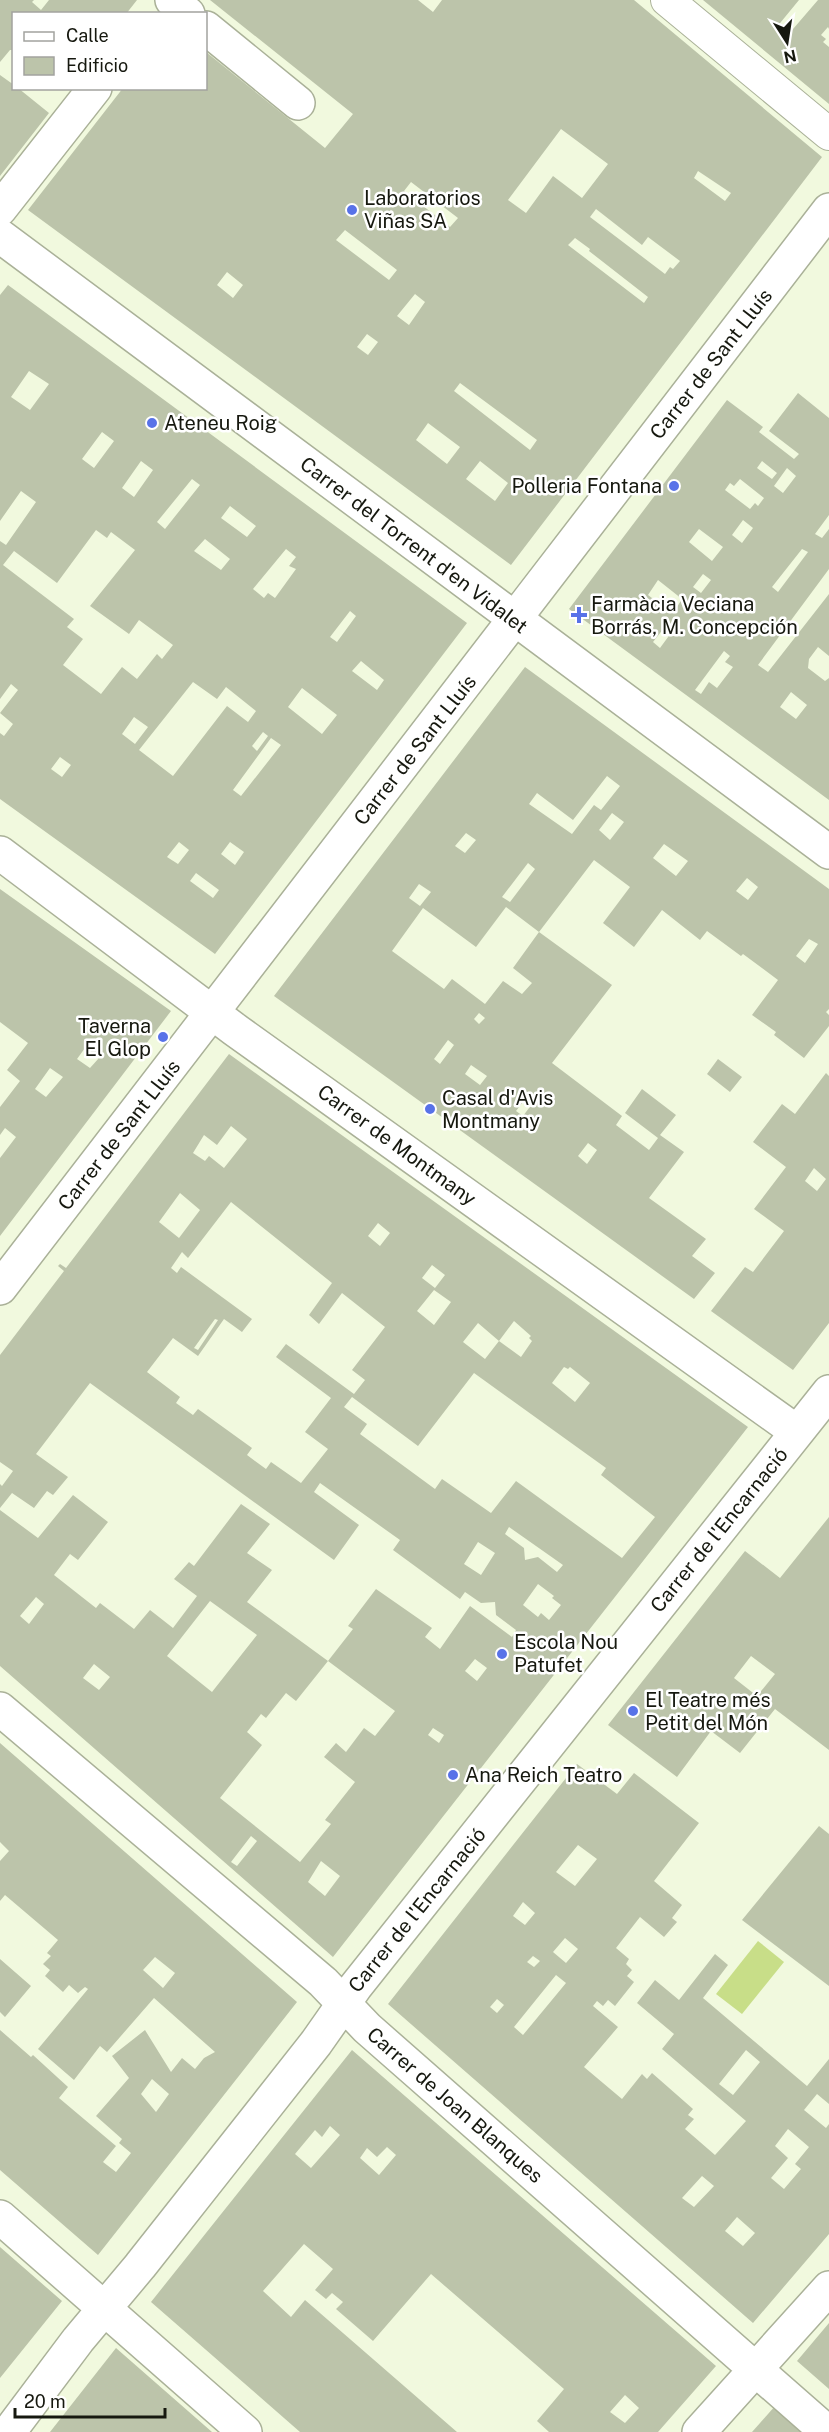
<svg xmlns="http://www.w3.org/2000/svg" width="829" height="2432" viewBox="0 0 829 2432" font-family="'Public Sans',sans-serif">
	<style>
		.water { fill: #c8de88 }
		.building { fill: #bcc4aa; fill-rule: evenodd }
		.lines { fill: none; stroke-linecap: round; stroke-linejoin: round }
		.pedestrian-casing { stroke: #aab198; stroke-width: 34 }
		.minor-casing { stroke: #aab198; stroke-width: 36 }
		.pedestrian { stroke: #fff; stroke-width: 32 }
		.minor { stroke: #fff; stroke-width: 33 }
		.poi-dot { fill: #5872e8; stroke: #fff; stroke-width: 2 }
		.labels { text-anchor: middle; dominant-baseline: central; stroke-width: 5; stroke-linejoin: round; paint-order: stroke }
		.poi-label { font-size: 20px; fill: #16180f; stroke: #fff; text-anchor: start }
		.street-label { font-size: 20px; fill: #16180f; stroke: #fff }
	</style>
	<rect width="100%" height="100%" fill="#f1f9de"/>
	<!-- water -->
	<path class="water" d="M758 1941 784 1962 742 2014 716 1994Z"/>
	<!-- building -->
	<path class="building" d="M0 0H34L32 2 41 10 49 0H137L126 14H14V50H10L0 62Z
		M210 0H418L433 12 442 0H634L822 157 511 565 28 210 123 88H206V52L325 148 353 114ZM561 129 608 164 582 198 553 176 526 213 508 200ZM698 171 731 193 725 201 694 178ZM411 182 458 218 450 227 404 191ZM596 209 642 245 648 237 680 261 673 269 670 267 665 274 590 217ZM345 230 397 270 389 280 336 240ZM575 238 590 249 589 251 648 297 644 303 568 245ZM227 272 243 285 233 298 217 285ZM415 294 425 302 409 325 397 316ZM367 334 378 342 368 355 357 347ZM460 383 537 440 530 450 454 391ZM428 423 460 447 447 464 416 440ZM480 461 508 483 495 501 466 479Z
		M703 0H799L776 28 787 36 818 0H829V29L828 27 821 35 826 39 823 42 829 47V104Z
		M0 75 14 85V88H18L49 113 0 176Z
		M8 285 467 623 215 954 0 799V733L4 736 13 724 0 713 18 690 11 684 0 699V541L6 545 36 502 21 491 0 521V295ZM29 371 49 384 30 410 11 397ZM102 432 114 441 94 468 82 459ZM141 461 153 470 134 497 122 488ZM192 479 200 485 165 529 157 522ZM230 506 256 526 247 537 221 518ZM96 530 107 538 111 532 135 550 90 606 129 634 139 620 173 645 162 659 157 654 137 679 122 667 101 694 63 665 83 639 67 627 74 619 3 565 14 551 57 583ZM205 539 230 559 221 570 194 551ZM286 549 296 557 289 566 296 569 275 598 268 593 264 598 253 589ZM350 611 356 616 337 642 330 637ZM361 661 384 680 377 690 352 671ZM193 682 217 699 226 687 256 711 248 722 227 706 173 776 139 750ZM302 688 337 715 322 734 288 707ZM134 717 148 727 135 744 122 734ZM263 732 268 736 257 751 252 746ZM271 738 281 745 241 796 233 790ZM60 757 71 765 62 777 51 769ZM179 842 189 850 178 864 167 857ZM230 842 244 852 235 865 221 854ZM196 873 219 890 213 898 190 881Z
		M798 393 829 418V515L815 534 822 538 829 529V569L758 665 768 672 829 594V656L818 647 809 659 808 668 825 681 829 678V800L569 609 727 400 763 427 759 432 794 459 799 454 769 431ZM762 461 777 473 772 479 757 468ZM787 468 796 476 783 493 774 486ZM740 479 764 498 758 506 755 503 750 509 725 490 730 483 734 486ZM743 520 753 528 742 543 732 535ZM699 529 723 547 712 561 689 542ZM802 549 808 552 778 592 772 587ZM703 574 711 580 701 593 693 587ZM658 580 682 599 677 607 673 604 669 611 648 595ZM664 628 671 633 660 648 653 642ZM724 651 730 656 725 662 733 667 717 688 709 682 701 694 695 690ZM791 692 807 705 796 719 780 707Z
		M525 667 829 889V1009L826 1012 829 1015V1026L804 1058 774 1035 776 1032 752 1015 778 980 743 954 741 956 707 931 700 940 662 910 634 947 603 923 630 887 594 860 539 932 612 985 552 1063 622 1116 616 1125 649 1150 658 1138 625 1113 642 1089 676 1115 660 1135 684 1152 649 1198 706 1239 692 1256 715 1273 694 1299 274 996ZM607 776 620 786 601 810 594 805 572 834 529 804 537 793 573 820ZM612 813 624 822 610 840 599 830ZM466 833 476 840 465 853 455 846ZM664 844 688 861 676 876 653 858ZM528 863 535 869 510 902 502 897ZM747 878 758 887 748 900 736 891ZM419 884 431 892 420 906 409 898ZM506 907 539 932 513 968 532 983 522 994 503 981 485 1004 452 979 444 989 392 951 423 908 476 947ZM809 939 818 944 805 963 796 956ZM479 1013 485 1018 479 1024 474 1019ZM448 1040 454 1045 440 1064 434 1059ZM471 1065 487 1076 480 1085 465 1074ZM525 1099 532 1104 523 1116 516 1111ZM588 1143 597 1150 587 1164 578 1156Z
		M0 889 171 1011 0 1236V1158L16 1137 5 1128 0 1135V1107L20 1081 7 1070 28 1043 0 1022ZM85 1048 99 1058 90 1068 77 1059ZM50 1068 63 1077 46 1097 35 1089Z
		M229 1054 748 1427 333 1957 0 1666V1510L38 1538 73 1495 108 1522 78 1560 70 1554 54 1575 96 1608 100 1603 134 1629 150 1610 173 1628 197 1596 174 1579 189 1562 194 1566 241 1504 270 1524 247 1553 272 1570 247 1602 328 1661 296 1701 286 1693 266 1718 261 1714 247 1732 262 1745 220 1798 300 1862 331 1824 325 1820 355 1782 324 1757 336 1743 346 1752 364 1728 375 1736 395 1711 328 1661 353 1629 348 1626 376 1589 432 1628 425 1637 440 1649 470 1606 512 1637 516 1630 496 1615 495 1602 481 1603 465 1592 460 1599 393 1550 400 1540 320 1483 314 1492 359 1525 334 1560 90 1383 36 1454 68 1477 53 1495 47 1491 34 1508 12 1493 0 1508V1484L2 1486 13 1471 0 1462V1355L64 1271 58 1266 60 1264 66 1268ZM231 1126 247 1139 224 1168 209 1156 205 1161 193 1153 204 1135 217 1145ZM180 1193 200 1210 179 1238 159 1222ZM231 1202 332 1283 309 1315 319 1324 342 1293 385 1327 352 1370 365 1380 354 1394 286 1344 276 1357 331 1398 305 1432 328 1449 301 1483 271 1462 266 1469 247 1455 252 1448 198 1409 193 1415 176 1403 180 1397 147 1372 173 1338 198 1356 224 1319 242 1332 252 1319 181 1267 177 1273 171 1268 182 1252 188 1258ZM378 1223 390 1233 380 1246 368 1236ZM432 1265 445 1275 435 1288 422 1278ZM434 1290 451 1302 434 1325 417 1311ZM215 1319 218 1320 198 1350 194 1348ZM514 1321 531 1336 529 1338 532 1341 521 1357 499 1341 485 1359 463 1342 478 1323 499 1341ZM564 1367 568 1369 570 1367 590 1383 575 1402 552 1383ZM474 1373 606 1468 601 1475 655 1517 622 1558 516 1481 491 1513 442 1479 435 1489 360 1434 367 1424 344 1407 352 1397 418 1446ZM509 1527 563 1565 557 1572 538 1557 525 1560 524 1548 505 1534ZM478 1542 495 1553 481 1575 464 1564ZM538 1584 554 1596 552 1598 561 1605 549 1620 541 1613 538 1617 523 1605ZM36 1597 44 1604 29 1624 20 1616ZM210 1601 257 1635 212 1692 167 1656ZM475 1659 487 1668 477 1681 465 1671ZM94 1664 110 1677 99 1690 83 1678ZM433 1728 444 1735 439 1743 428 1735ZM251 1836 257 1841 237 1866 231 1862ZM321 1861 340 1876 325 1896 308 1882Z
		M718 1059 742 1077 730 1092 707 1074Z
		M826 1073 829 1076V1323L793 1370 711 1311 745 1267 753 1272 784 1231 754 1209 786 1167 753 1142 782 1104 795 1114ZM814 1168 826 1179 817 1191 805 1181Z
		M829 1517V1750L775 1709 740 1753 711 1731 677 1777 608 1725 745 1551 780 1578ZM751 1656 775 1674 757 1696 734 1678Z
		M0 1743 297 2002 98 2255 0 2170V2030L31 2057 33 2055 68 2087 59 2098 116 2146 103 2162 116 2172 131 2153 119 2143 122 2139 96 2116 129 2078 112 2056 145 2030 171 2072 182 2058 195 2069 204 2058 215 2052 154 1998 107 2052 100 2046 74 2080 38 2049 88 1989 85 1987 78 1993 69 1985 63 1992 45 1976 50 1970 43 1964 51 1956 47 1953 58 1940 5 1895 0 1901V1861L9 1851 0 1842ZM155 1957 175 1973 163 1988 143 1970ZM152 2079 169 2094 156 2112 141 2094Z
		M577 1764 617 1794 634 1773 699 1823 654 1881 682 1905 672 1918 677 1922 664 1937 640 1917 616 1948 629 1959 626 1964 632 1970 627 1976 634 1982 615 2006 608 2000 603 2006 597 2001 593 2006 618 2027 584 2067 622 2099 642 2074 647 2079 652 2073 693 2109 688 2115 694 2119 685 2129 715 2155 746 2121 662 2049 674 2034 637 2003 655 1980 679 2000 715 1954 728 1965 703 1998 807 2086 829 2059V2104L817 2094 804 2110 826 2128 829 2124V2234L753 2323 388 2004ZM578 1845 597 1859 575 1886 556 1872ZM523 1902 535 1913 525 1925 513 1916ZM565 1938 578 1949 566 1963 553 1952ZM533 1956 540 1961 534 1967 527 1962ZM556 1975 566 1983 523 2035 514 2027ZM497 1999 504 2005 497 2013 490 2007ZM746 2050 760 2062 733 2095 719 2084ZM788 2129 809 2147 795 2164 801 2169 784 2189 771 2178 788 2158 775 2146ZM702 2176 714 2186 694 2207 682 2198ZM737 2217 755 2233 743 2246 725 2231Z
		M819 1826 829 1834V1986L742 1920Z
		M0 1959 31 1986 5 2017 0 2012Z
		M352 2050 716 2366 658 2432H549L537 2421 564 2389 431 2274 373 2341 336 2309 343 2302 332 2293 326 2299 315 2290 333 2269 304 2244 263 2291 291 2317 305 2300 457 2432H300L151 2302ZM330 2126 340 2135 311 2168 295 2154 315 2130 322 2137ZM387 2147 396 2155 379 2175 360 2158 367 2148 377 2157ZM625 2395 639 2408 625 2423 610 2412Z
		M0 2247 62 2301 0 2378Z
		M829 2323V2389L797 2361Z
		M116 2348 212 2432H50Z
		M776 2405 807 2432H752Z"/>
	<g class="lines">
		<!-- pedestrian casing -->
		<g class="pedestrian-casing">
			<path id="pedestrian" d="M667 0 829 134"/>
		</g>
		<!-- minor casing -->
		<g class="minor-casing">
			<path id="minor" d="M172 0 188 14
				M206 28 298 103
				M0 209 95 88
				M0 236 829 852
				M0 853 234 1029 797 1432
				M0 1288 829 210
				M0 1709 323 1982 367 2028 827 2432
				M0 2217 245 2432
				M9 2432 78 2340 140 2266 316 2043 356 1986 829 1392
				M699 2432 829 2288"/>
		</g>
		<!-- pedestrian -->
		<use href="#pedestrian" class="pedestrian"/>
		<!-- minor -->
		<use href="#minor" class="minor"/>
	</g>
	<!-- markers -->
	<g class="poi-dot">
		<circle cx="352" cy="210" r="6"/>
		<circle cx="152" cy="423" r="6"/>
		<circle cx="674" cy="486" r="6"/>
		<path d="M576 606h6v6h6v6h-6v6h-6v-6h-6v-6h6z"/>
		<circle cx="163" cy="1037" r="6"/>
		<circle cx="430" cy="1109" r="6"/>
		<circle cx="502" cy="1654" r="6"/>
		<circle cx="633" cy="1711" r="6"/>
		<circle cx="453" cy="1775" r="6"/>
	</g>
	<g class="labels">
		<!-- poi labels -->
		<g class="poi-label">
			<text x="364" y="198">Laboratorios<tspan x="364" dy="23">Viñas SA</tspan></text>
			<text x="164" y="423">Ateneu Roig</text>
			<text x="662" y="486" text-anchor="end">Polleria Fontana</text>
			<text x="591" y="604">Farmàcia Veciana<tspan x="591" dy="23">Borrás, M. Concepción</tspan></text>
			<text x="151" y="1026" text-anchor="end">Taverna<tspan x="151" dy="23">El Glop</tspan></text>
			<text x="442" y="1098">Casal d'Avis<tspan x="442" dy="23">Montmany</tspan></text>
			<text x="514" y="1642">Escola Nou<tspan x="514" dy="23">Patufet</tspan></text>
			<text x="645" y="1700">El Teatre més<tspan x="645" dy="23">Petit del Món</tspan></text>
			<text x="465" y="1775">Ana Reich Teatro</text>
		</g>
		<!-- street labels -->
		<g class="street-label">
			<text transform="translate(711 364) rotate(-52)">Carrer de Sant Lluís</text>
			<text transform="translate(414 545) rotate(37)">Carrer del Torrent d'en Vidalet</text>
			<text transform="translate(415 750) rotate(-52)">Carrer de Sant Lluís</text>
			<text transform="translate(119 1135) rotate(-52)">Carrer de Sant Lluís</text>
			<text transform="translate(397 1145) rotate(36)">Carrer de Montmany</text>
			<text transform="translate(719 1530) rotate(-51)">Carrer de l'Encarnació</text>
			<text transform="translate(417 1910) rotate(-51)">Carrer de l'Encarnació</text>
			<text transform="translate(455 2105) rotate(41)">Carrer de Joan Blanques</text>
		</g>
	</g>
	<!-- legend -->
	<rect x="12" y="12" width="195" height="78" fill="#ffffff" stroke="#a2a39f" stroke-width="1.5"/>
	<rect x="24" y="32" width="30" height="9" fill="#ffffff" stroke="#a2a39f" stroke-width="1.5"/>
	<text x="66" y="42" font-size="18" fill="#16180f">Calle</text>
	<rect x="24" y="57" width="30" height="18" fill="#bcc4aa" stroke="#a2a39f" stroke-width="1.5"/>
	<text x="66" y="72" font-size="18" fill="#16180f">Edificio</text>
	<!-- north arrow -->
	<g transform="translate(787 42) rotate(168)" stroke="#ffffff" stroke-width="4.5" paint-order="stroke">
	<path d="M0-4.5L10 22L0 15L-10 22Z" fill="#16180f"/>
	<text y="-9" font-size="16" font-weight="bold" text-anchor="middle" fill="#16180f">N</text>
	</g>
	<!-- scale -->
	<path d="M15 2408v9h150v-9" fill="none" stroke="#16180f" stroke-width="3"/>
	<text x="24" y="2408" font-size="18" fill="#16180f" stroke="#ffffff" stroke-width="4.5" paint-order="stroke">20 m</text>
</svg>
